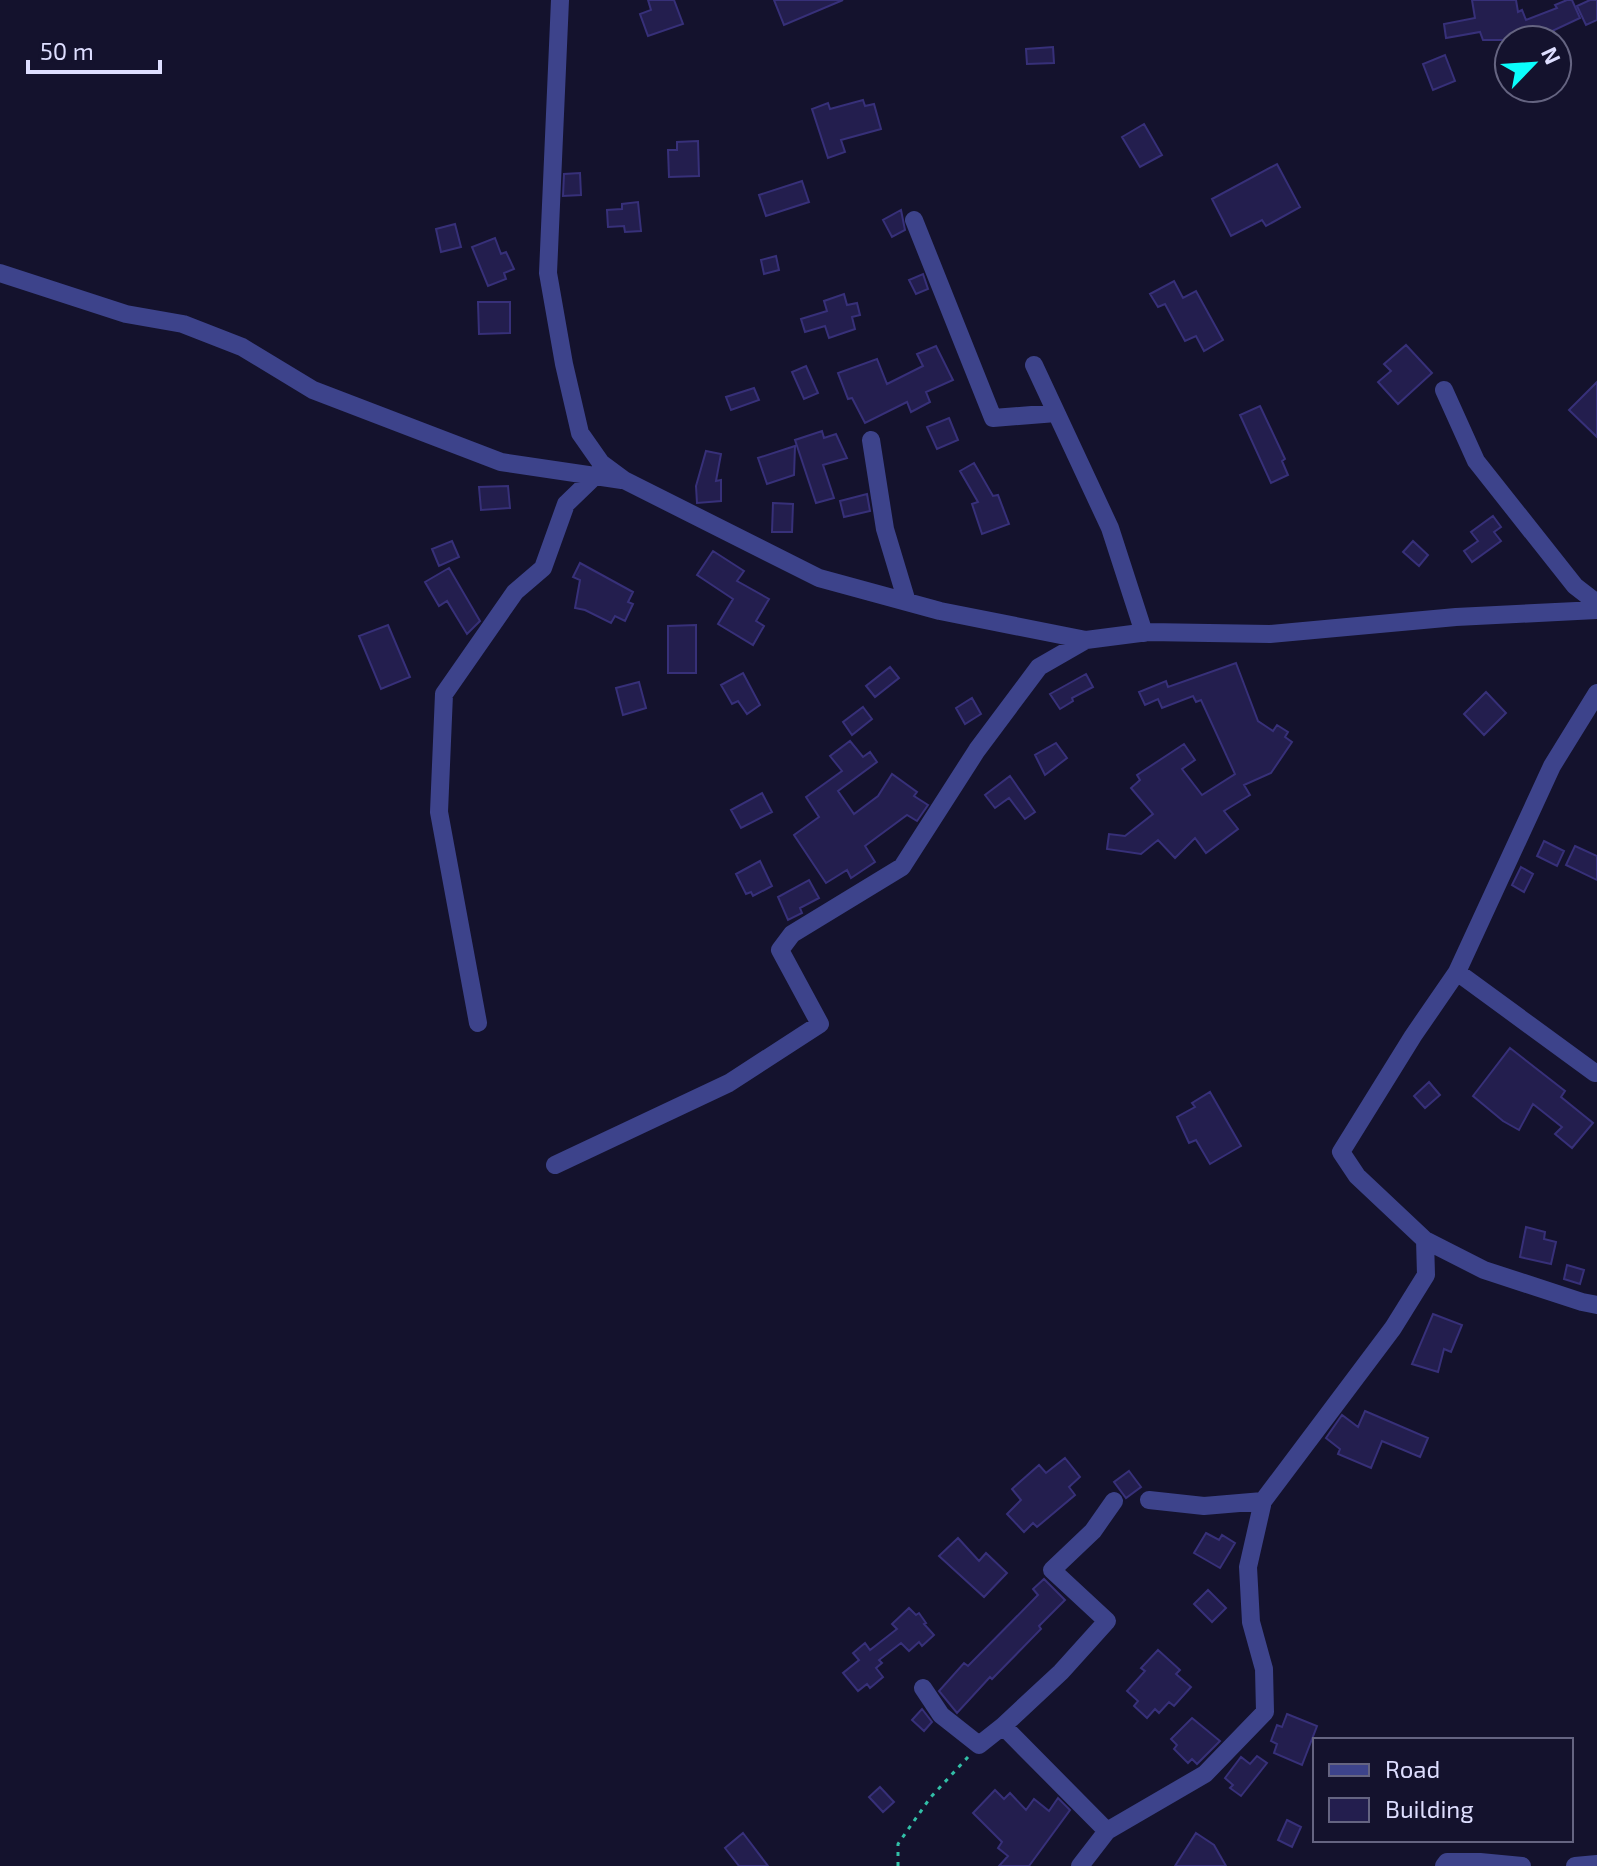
<svg xmlns="http://www.w3.org/2000/svg" width="1597" height="1866" viewBox="0 0 1597 1866" font-family="'Exo 2',sans-serif">
	<style>
		.building { fill: #231e4e; stroke: #373079; stroke-width: 2 }
		.lines { fill: none; stroke-linecap: round; stroke-linejoin: round }
		.path { stroke: #32bfa7; stroke-width: 3; stroke-dasharray: 4 6; stroke-linecap: butt }
		.street { stroke: #3d438b; stroke-width: 18 }
	</style>
	<rect width="100%" height="100%" fill="#14122d"/>
	<!-- building -->
	<path class="building" d="M648 0H674L683 24 648 36 640 14 651 10Z
		M774 0H843L784 25Z
		M1472 0H1516L1518 12 1522 10 1526 20 1557 8 1555 5 1567 0H1572L1580 18 1550 32 1553 40H1483L1480 32 1446 38 1444 24 1475 18Z
		M1590 0H1597V20L1586 25 1577 6Z
		M1053 47 1054 63 1027 64 1026 49Z
		M1445 55 1455 81 1433 90 1423 64Z
		M863 100 865 106 874 104 881 129 841 140 845 152 828 158 812 109 828 103 830 109Z
		M1144 124 1162 155 1140 167 1122 137Z
		M698 141 699 176 669 177 668 150H677V142Z
		M1277 164 1300 207 1266 226 1262 220 1231 236 1212 199Z
		M580 173 581 195 563 196 564 174Z
		M802 181 809 202 766 216 759 195Z
		M638 202 641 231 625 232 624 226 608 227 607 210 622 209V204Z
		M901 210 905 230 892 237 883 220Z
		M455 224 461 247 441 252 436 229Z
		M495 238 501 254 506 252 514 269 504 273 506 279 488 286 472 247Z
		M776 256 779 270 764 274 761 260Z
		M923 274 928 289 916 294 909 280Z
		M1174 281 1183 298 1196 291 1223 340 1204 351 1196 336 1185 341 1165 304 1158 307 1150 294Z
		M844 294 847 305 857 303 860 315 852 317 855 329 829 338 825 326 805 332 801 319 827 311 824 301Z
		M478 302H510V333L479 334Z
		M1406 345 1432 373 1398 404 1378 382 1391 371 1384 364Z
		M936 346 953 380 926 392 930 402 911 412 907 402 865 423 852 398 848 399 838 373 877 359 887 384 923 366 917 354Z
		M806 366 818 393 804 399 792 372Z
		M1597 382V437L1569 410Z
		M754 388 759 400 731 410 726 397Z
		M1260 406 1285 459 1282 461 1288 475 1271 483 1240 415Z
		M949 418 958 440 937 449 927 427Z
		M822 431 824 438 836 434 847 458 823 465 834 498 816 503 795 440Z
		M795 446 794 475 767 484 758 458Z
		M706 451 721 454 716 481 721 480V501L697 503 696 486Z
		M974 463 993 496 998 495 1009 524 982 534 972 504 978 502 960 471Z
		M508 486 510 508 481 510 479 487Z
		M867 494 870 511 844 517 840 501Z
		M773 503 793 504 792 532H772Z
		M1493 516 1501 527 1494 532 1501 541 1472 562 1464 551 1478 541 1471 532Z
		M452 541 459 557 439 566 432 549Z
		M1413 541 1428 555 1419 566 1403 552Z
		M713 551 744 571 737 581 769 599 756 621 764 626 753 645 718 624 733 599 697 575Z
		M580 563 633 592 628 602 633 604 625 621 615 616 611 623 585 610 575 608 580 580 573 577Z
		M449 568 480 621 467 634 447 601 439 606 425 582Z
		M388 625 410 677 381 689 359 636Z
		M696 625V673H668V626Z
		M1236 663 1258 721 1273 731 1277 725 1288 732 1285 737 1292 742 1271 773 1244 785 1250 795 1224 811 1238 829 1206 853 1195 838 1175 858 1158 840 1141 854 1107 849 1109 834 1125 836 1153 814 1131 788 1140 780 1137 775 1184 744 1195 760 1182 769 1202 795 1235 774 1201 700 1196 702 1193 696 1162 708 1158 699 1145 705 1139 692 1166 681 1168 687Z
		M890 667 899 678 875 697 866 686Z
		M743 673 760 705 747 714 738 701 732 704 721 685Z
		M1086 674 1093 687 1072 698 1073 701 1060 709 1050 694Z
		M639 682 646 708 623 715 616 688Z
		M1486 692 1506 713 1484 735 1464 714Z
		M972 698 981 714 965 724 956 708Z
		M863 707 872 719 852 735 843 722Z
		M850 741 863 757 870 752 877 762 838 791 854 814 878 796 892 774 917 792 914 796 928 805 917 821 907 815 865 846 875 862 851 878 847 870 826 883 794 835 819 817 806 797 842 771 830 756Z
		M1056 743 1067 758 1045 775 1035 755Z
		M1010 776 1035 812 1025 819 1009 798 995 808 985 795Z
		M762 793 772 812 741 828 731 810Z
		M1544 841 1564 851 1557 866 1537 856Z
		M1575 846 1597 856V880L1566 865Z
		M760 861 772 886 753 896 751 892 746 894 736 874Z
		M1521 867 1533 874 1524 892 1512 885Z
		M809 880 819 898 800 908 802 913 788 920 778 897Z
		M1510 1048 1565 1091 1561 1097 1593 1123 1572 1148 1555 1134 1562 1127 1533 1104 1519 1130 1503 1121 1473 1096Z
		M1429 1082 1440 1095 1425 1108 1414 1096Z
		M1210 1092 1241 1146 1210 1164 1196 1140 1189 1143 1177 1117 1195 1107 1192 1103Z
		M1526 1227 1545 1232 1544 1239 1556 1242 1551 1264 1520 1257Z
		M1567 1265 1584 1270 1580 1284 1564 1279Z
		M1433 1314 1462 1325 1451 1352 1444 1349 1438 1372 1412 1364Z
		M1365 1411 1428 1438 1420 1457 1382 1441 1371 1468 1338 1454 1340 1449 1326 1438 1342 1415 1358 1427Z
		M1065 1458 1080 1477 1069 1487 1075 1495 1037 1527 1033 1523 1024 1532 1007 1514 1021 1500 1012 1489 1039 1465 1046 1473Z
		M1129 1471 1141 1487 1126 1498 1114 1482Z
		M1206 1533 1219 1540 1222 1535 1235 1543 1220 1568 1194 1553Z
		M958 1538 979 1561 986 1553 1007 1573 984 1597 939 1556Z
		M1044 1579 1065 1600 1039 1626 1041 1629 992 1679 990 1677 957 1713 939 1691 964 1663 968 1666 1038 1595 1033 1589Z
		M1208 1590 1226 1608 1212 1622 1194 1604Z
		M909 1608 916 1615 919 1613 926 1623 924 1624 934 1635 922 1646 919 1642 909 1651 901 1643 879 1660 882 1663 876 1668 883 1677 870 1688 867 1684 858 1691 843 1673 859 1660 853 1653 865 1643 870 1650 897 1629 892 1624Z
		M1158 1650 1180 1670 1176 1674 1191 1687 1174 1706 1169 1702 1159 1713 1155 1709 1147 1718 1134 1706 1138 1701 1127 1691 1145 1671 1141 1668Z
		M922 1709 932 1722 924 1731 912 1720Z
		M1287 1714 1317 1726 1302 1765 1274 1753 1277 1744 1271 1741 1277 1725 1282 1727Z
		M1192 1718 1220 1741 1197 1764 1192 1759 1188 1763 1174 1749 1177 1745 1171 1739Z
		M1257 1756 1267 1763 1241 1796 1230 1788 1233 1785 1225 1778 1241 1757 1250 1764Z
		M880 1787 894 1802 883 1812 869 1797Z
		M995 1790 1004 1799 1010 1793 1026 1810 1034 1799 1049 1811 1058 1798 1070 1810 1029 1866H999L1008 1856 998 1848 1002 1842 973 1813Z
		M1287 1820 1301 1827 1292 1847 1278 1840Z
		M743 1833 768 1866H739L725 1848Z
		M1196 1833 1214 1845 1226 1866H1175Z"/>
	<g class="lines">
		<!-- path -->
		<path class="path" d="M898 1866V1844L930 1798 968 1757"/>
		<!-- street -->
		<path class="street" d="M560 0 548 273 564 364 580 433 601 463 624 480 819 578 940 611 1086 640 1148 632 1270 634 1456 617 1597 610
			M914 220 993 418 1056 413
			M0 273 126 314 183 324 242 347 313 390 501 462 622 480
			M1034 365 1110 528 1144 633
			M1444 390 1476 461 1575 586 1597 603
			M871 440 885 529 907 602
			M1597 693 1552 766 1457 972 1413 1036 1341 1152 1357 1176 1425 1240 1484 1270 1582 1302 1597 1305
			M1457 972 1595 1073
			M478 1023 439 812 444 694 515 592 543 568 566 504 596 475
			M555 1165 729 1083 820 1024 780 950 792 934 902 867 977 750 1039 667 1086 640
			M1149 1500 1204 1506 1263 1501 1393 1328 1426 1275 1425 1240
			M923 1688 941 1715 979 1745 1003 1726 1107 1831 1205 1774 1265 1712 1264 1669 1251 1622 1248 1567 1263 1501
			M1003 1726 1061 1672 1107 1621 1052 1570 1093 1531 1114 1501
			M1080 1866 1107 1831
			M1444 1866 1447 1862H1480L1522 1866
			M1575 1866 1597 1864"/>
	</g>
	<!-- legend -->
	<rect x="1313" y="1738" width="260" height="104" fill="#14122d" stroke="#656481" stroke-width="2"/>
	<rect x="1329" y="1764" width="40" height="12" fill="#3d438b" stroke="#656481" stroke-width="2"/>
	<text x="1385" y="1778" font-size="24" fill="#dedeff">Road</text>
	<rect x="1329" y="1798" width="40" height="24" fill="#231e4e" stroke="#656481" stroke-width="2"/>
	<text x="1385" y="1818" font-size="24" fill="#dedeff">Building</text>
	<!-- north arrow -->
	<g transform="translate(1533 64) rotate(65)"><circle r="38" fill="#14122d" stroke="#656481" stroke-width="2"/>
	<path d="M0-6L14 30L0 20L-14 30Z" fill="#0bfdfc"/>
	<text y="-12" font-size="22" font-weight="bold" text-anchor="middle" fill="#dedeff">N</text>
	</g>
	<!-- scale -->
	<path d="M28 60v12h132v-12" fill="none" stroke="#dedeff" stroke-width="4"/>
	<text x="40" y="60" font-size="24" fill="#dedeff" stroke="#14122d" stroke-width="6" paint-order="stroke">50 m</text>
</svg>
